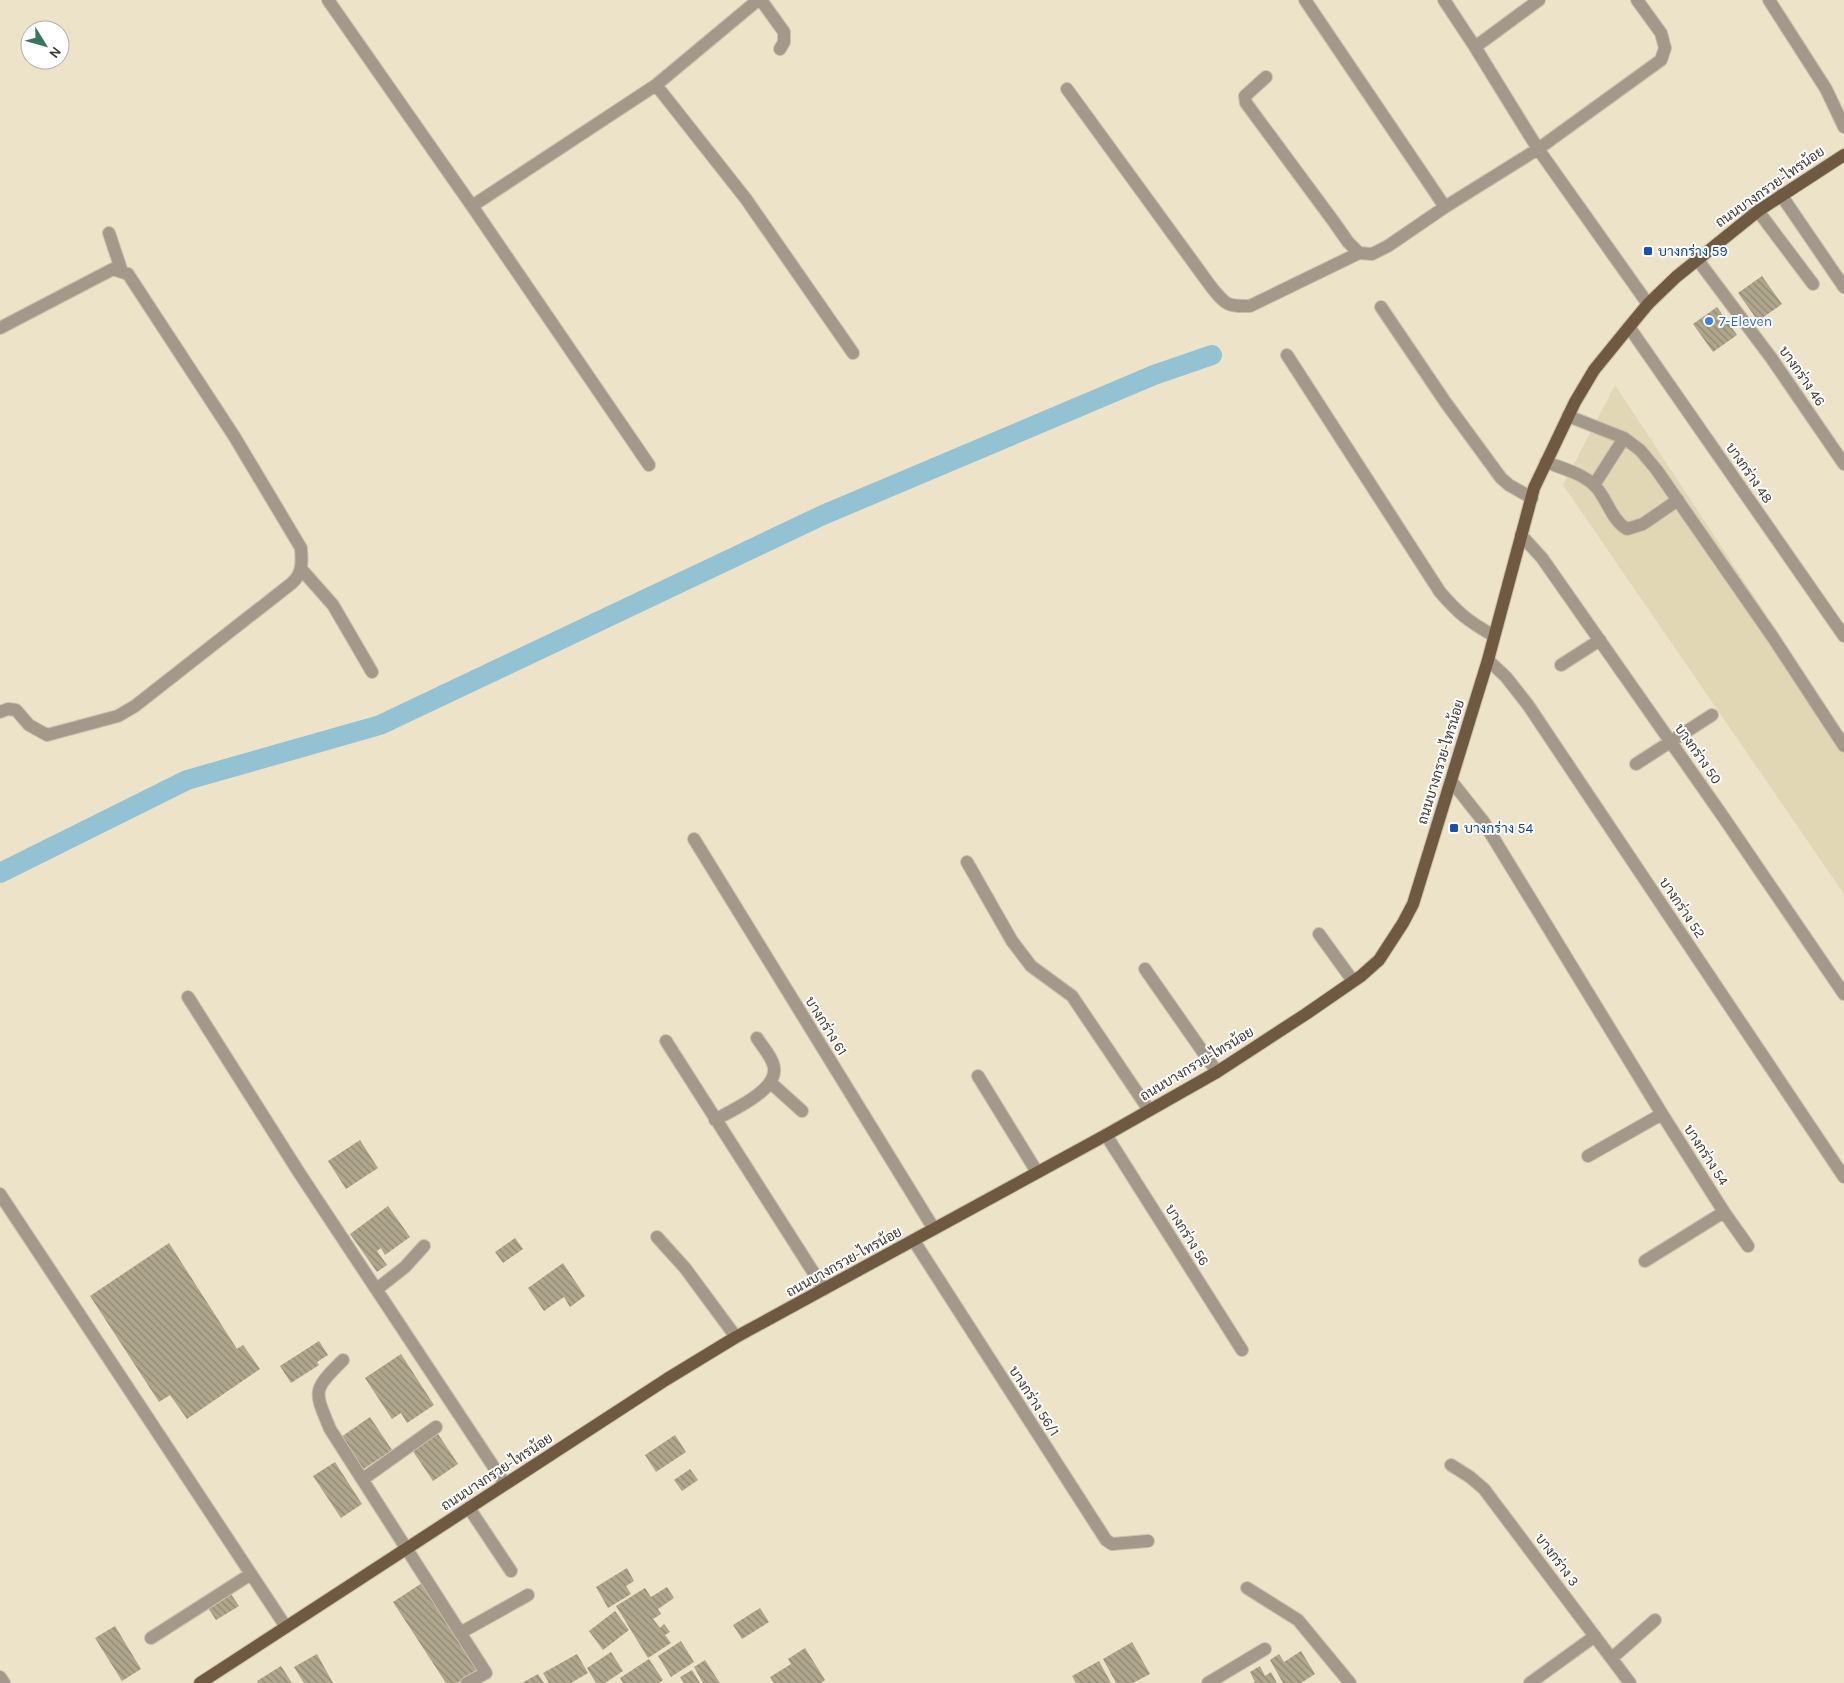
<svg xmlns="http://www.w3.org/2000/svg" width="1844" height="1683" viewBox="0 0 1844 1683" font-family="Karla,Sarabun,sans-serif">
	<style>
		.built { fill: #e2d7b5 }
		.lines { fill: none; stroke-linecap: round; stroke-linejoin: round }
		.canal { stroke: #93c3d2; stroke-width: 20 }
		.building { fill: url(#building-back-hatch) }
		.minor-casing { stroke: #c9c1ab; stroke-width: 14 }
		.major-casing { stroke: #c9c1ab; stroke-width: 14 }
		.minor { stroke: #a4988a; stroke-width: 12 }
		.major { stroke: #6f5a41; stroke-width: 12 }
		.transit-dot { fill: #1a4fb4; stroke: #fff; stroke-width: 2 }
		.shop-dot { fill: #3f7fe0; stroke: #fff; stroke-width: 2 }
		.labels { text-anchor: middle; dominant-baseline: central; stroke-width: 4; stroke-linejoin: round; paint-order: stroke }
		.street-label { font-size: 14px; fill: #3f3b31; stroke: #fff }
		.transit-label { font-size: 14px; fill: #164399; stroke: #fff; text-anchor: start }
		.shop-label { font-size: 14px; fill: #366cbe; stroke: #fff; text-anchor: start }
	</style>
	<defs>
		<pattern id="building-back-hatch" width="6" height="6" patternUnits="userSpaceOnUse" patternTransform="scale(1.25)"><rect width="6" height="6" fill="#afa68d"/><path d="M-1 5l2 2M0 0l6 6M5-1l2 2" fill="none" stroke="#908874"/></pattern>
	</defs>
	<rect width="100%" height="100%" fill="#ece3c9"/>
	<!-- built -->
	<path class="built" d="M1615 385 1844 733V894L1563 485Z"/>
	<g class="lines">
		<!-- canal -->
		<path class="canal" d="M0 873 187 780 380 725 823 515 1154 375 1212 355"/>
	</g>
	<!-- building -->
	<path class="building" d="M1762 276 1782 304 1758 321 1738 293Z
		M1717 307 1737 335 1713 352 1693 324Z
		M360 1140 378 1168 346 1189 328 1161Z
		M388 1206 410 1237 385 1255 381 1248 377 1251 387 1265 377 1272 350 1234Z
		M515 1238 523 1249 503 1263 495 1252Z
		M169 1243 237 1349 243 1345 260 1369 187 1419 170 1395 159 1402 90 1296Z
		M563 1263 585 1296 570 1307 564 1297 544 1311 528 1288Z
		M319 1341 328 1355 317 1362 319 1365 291 1383 280 1366Z
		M401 1354 434 1405 407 1423 401 1413 392 1419 365 1378Z
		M370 1417 392 1450 362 1470 341 1437Z
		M436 1431 458 1464 433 1481 410 1447Z
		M675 1435 686 1452 656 1472 645 1455Z
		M335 1462 362 1504 341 1518 313 1476Z
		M690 1469 698 1480 682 1491 674 1480Z
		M627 1568 634 1581 626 1586 631 1594 608 1608 596 1587Z
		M425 1581 481 1667 457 1683H446L393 1602Z
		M667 1587 674 1598 658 1609 661 1614 653 1619 660 1628 664 1624 670 1632 665 1635 671 1643 648 1658 616 1606 645 1588 651 1597Z
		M229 1591 239 1606 216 1620 206 1605Z
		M760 1608 769 1622 742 1639 733 1625Z
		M615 1611 629 1630 603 1650 589 1631Z
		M115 1626 141 1669 122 1681 95 1638Z
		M681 1641 694 1662 671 1677 658 1656Z
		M1132 1642 1150 1674 1133 1683H1116L1103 1659Z
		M805 1648 825 1680 821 1683H774L770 1677 791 1664 788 1659Z
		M1301 1651 1315 1674 1301 1683H1283L1270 1660 1279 1654 1284 1662Z
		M611 1652 623 1671 605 1683H596L587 1668Z
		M317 1654 333 1683H304L294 1667Z
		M577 1654 588 1673 571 1683H549L543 1673Z
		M649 1659 663 1680 659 1683H623L620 1678Z
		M705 1660 720 1683H703L694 1667Z
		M1099 1661 1111 1683H1076L1072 1676Z
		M281 1666 292 1683H258L257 1681Z
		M1260 1666 1265 1676 1271 1672 1277 1683H1253L1255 1682 1250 1672Z
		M692 1670 700 1683H684L680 1677Z
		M538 1674 544 1683H522Z"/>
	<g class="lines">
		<!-- minor casing -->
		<g class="minor-casing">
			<path id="minor" d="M328 0 472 206 649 465
				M761 0 784 32V42L780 49
				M1305 0 1445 207
				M1444 0 1475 47 1538 149 1648 304
				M1769 0 1826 89 1844 127
				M1475 47 1539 0
				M1266 77 1245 96 1246 103 1334 222 1348 242 1359 253 1372 254 1388 246 1445 207 1538 149 1661 60 1665 48 1661 33 1637 0
				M656 85 746 199 853 353
				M1067 89 1212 288C1227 306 1227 306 1250 306L1359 253
				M1781 195 1844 287
				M472 206 656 85 758 0
				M1758 211 1813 284
				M109 233 122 272
				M1697 259 1772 359 1844 464
				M1381 307 1446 403 1501 478 1509 485 1532 498
				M1629 327 1844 636
				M0 328 113 269 128 274 234 436 301 548C302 562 303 573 292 583L135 706 118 716 47 735 29 725 16 710 8 709 0 712
				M1287 355 1440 592C1459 614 1468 621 1494 636
				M1568 416 1624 438 1640 450 1656 469 1774 639 1844 746
				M1546 462C1561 468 1582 473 1595 486 1607 498 1611 520 1627 529L1643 524 1678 500
				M1594 485 1624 438
				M1521 535 1542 558 1724 818 1844 994
				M302 570 333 605 372 672
				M1488 660 1506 677 1528 705 1844 1177
				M1561 665 1600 640
				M1636 764 1712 715
				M1452 782 1483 821 1662 1114 1724 1212 1645 1261
				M694 839 934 1229
				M967 862 1012 941 1031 966 1072 996 1149 1110
				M1319 934 1353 981
				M1145 969 1217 1072
				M188 997 300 1174 505 1484
				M666 1041 824 1289
				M978 1076 1037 1172
				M771 1083 802 1111
				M715 1120C732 1110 777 1091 774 1068 773 1058 762 1046 757 1038
				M1106 1135 1242 1350
				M1588 1156 1662 1114
				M0 1194 286 1627
				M1724 1212 1748 1246
				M657 1237 685 1268 736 1337
				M914 1241 1106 1540 1112 1544 1148 1541
				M377 1289 405 1267 424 1246
				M343 1360C312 1391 314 1390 330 1429L486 1673 467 1683
				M1451 1465 1470 1477 1484 1489 1630 1683
				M363 1479 436 1427
				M469 1508 511 1571
				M1247 1588 1298 1620 1350 1683
				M460 1633 528 1595
				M151 1638 251 1574
				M1612 1658 1655 1620
				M0 1677 4 1683
				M1208 1683 1265 1649
				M1530 1683 1595 1636"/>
		</g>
		<!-- major casing -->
		<g class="major-casing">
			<path id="major" d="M200 1683 667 1379 736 1337 1106 1135 1217 1072 1306 1014 1361 976 1379 960 1403 923 1413 904 1488 660 1534 488 1575 402 1594 370 1629 327 1648 304 1676 277 1758 211 1844 155"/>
		</g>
		<!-- minor -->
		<use href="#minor" class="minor"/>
		<!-- major -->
		<use href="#major" class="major"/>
	</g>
	<!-- markers -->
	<g class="transit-dot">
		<rect x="1643" y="246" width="10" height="10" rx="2.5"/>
		<rect x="1449" y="823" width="10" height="10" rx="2.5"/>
	</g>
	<circle class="shop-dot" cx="1709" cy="321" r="5"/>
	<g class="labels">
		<!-- street labels -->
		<g class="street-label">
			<text transform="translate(1770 187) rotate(-35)">ถนนบางกรวย-ไทรน้อย</text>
			<text transform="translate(1802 376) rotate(55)">บางกร่าง 46</text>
			<text transform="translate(1749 473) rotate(55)">บางกร่าง 48</text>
			<text transform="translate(1698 754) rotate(55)">บางกร่าง 50</text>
			<text transform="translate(1441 762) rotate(-73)">ถนนบางกรวย-ไทรน้อย</text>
			<text transform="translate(1682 908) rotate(56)">บางกร่าง 52</text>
			<text transform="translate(826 1026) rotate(58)">บางกร่าง 61</text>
			<text transform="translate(1197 1064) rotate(-31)">ถนนบางกรวย-ไทรน้อย</text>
			<text transform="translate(1706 1155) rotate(57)">บางกร่าง 54</text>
			<text transform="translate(1187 1235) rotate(58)">บางกร่าง 56</text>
			<text transform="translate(844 1262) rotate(-29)">ถนนบางกรวย-ไทรน้อย</text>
			<text transform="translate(1034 1401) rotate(57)">บางกร่าง 56/1</text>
			<text transform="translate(497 1472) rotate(-33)">ถนนบางกรวย-ไทรน้อย</text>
			<text transform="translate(1557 1560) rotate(53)">บางกร่าง 3</text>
		</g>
		<!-- transit labels -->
		<g class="transit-label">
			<text x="1658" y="251">บางกร่าง 59</text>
			<text x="1464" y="828">บางกร่าง 54</text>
		</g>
		<!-- shop labels -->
		<g class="shop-label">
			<text x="1719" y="321">7-Eleven</text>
		</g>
	</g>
	<!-- north arrow -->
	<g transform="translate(45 45) rotate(127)"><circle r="24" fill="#ffffff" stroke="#b2b1ad"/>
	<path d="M0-4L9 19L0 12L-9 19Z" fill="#3b7661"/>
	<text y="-8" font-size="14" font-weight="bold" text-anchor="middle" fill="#3f3b31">N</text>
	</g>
</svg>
